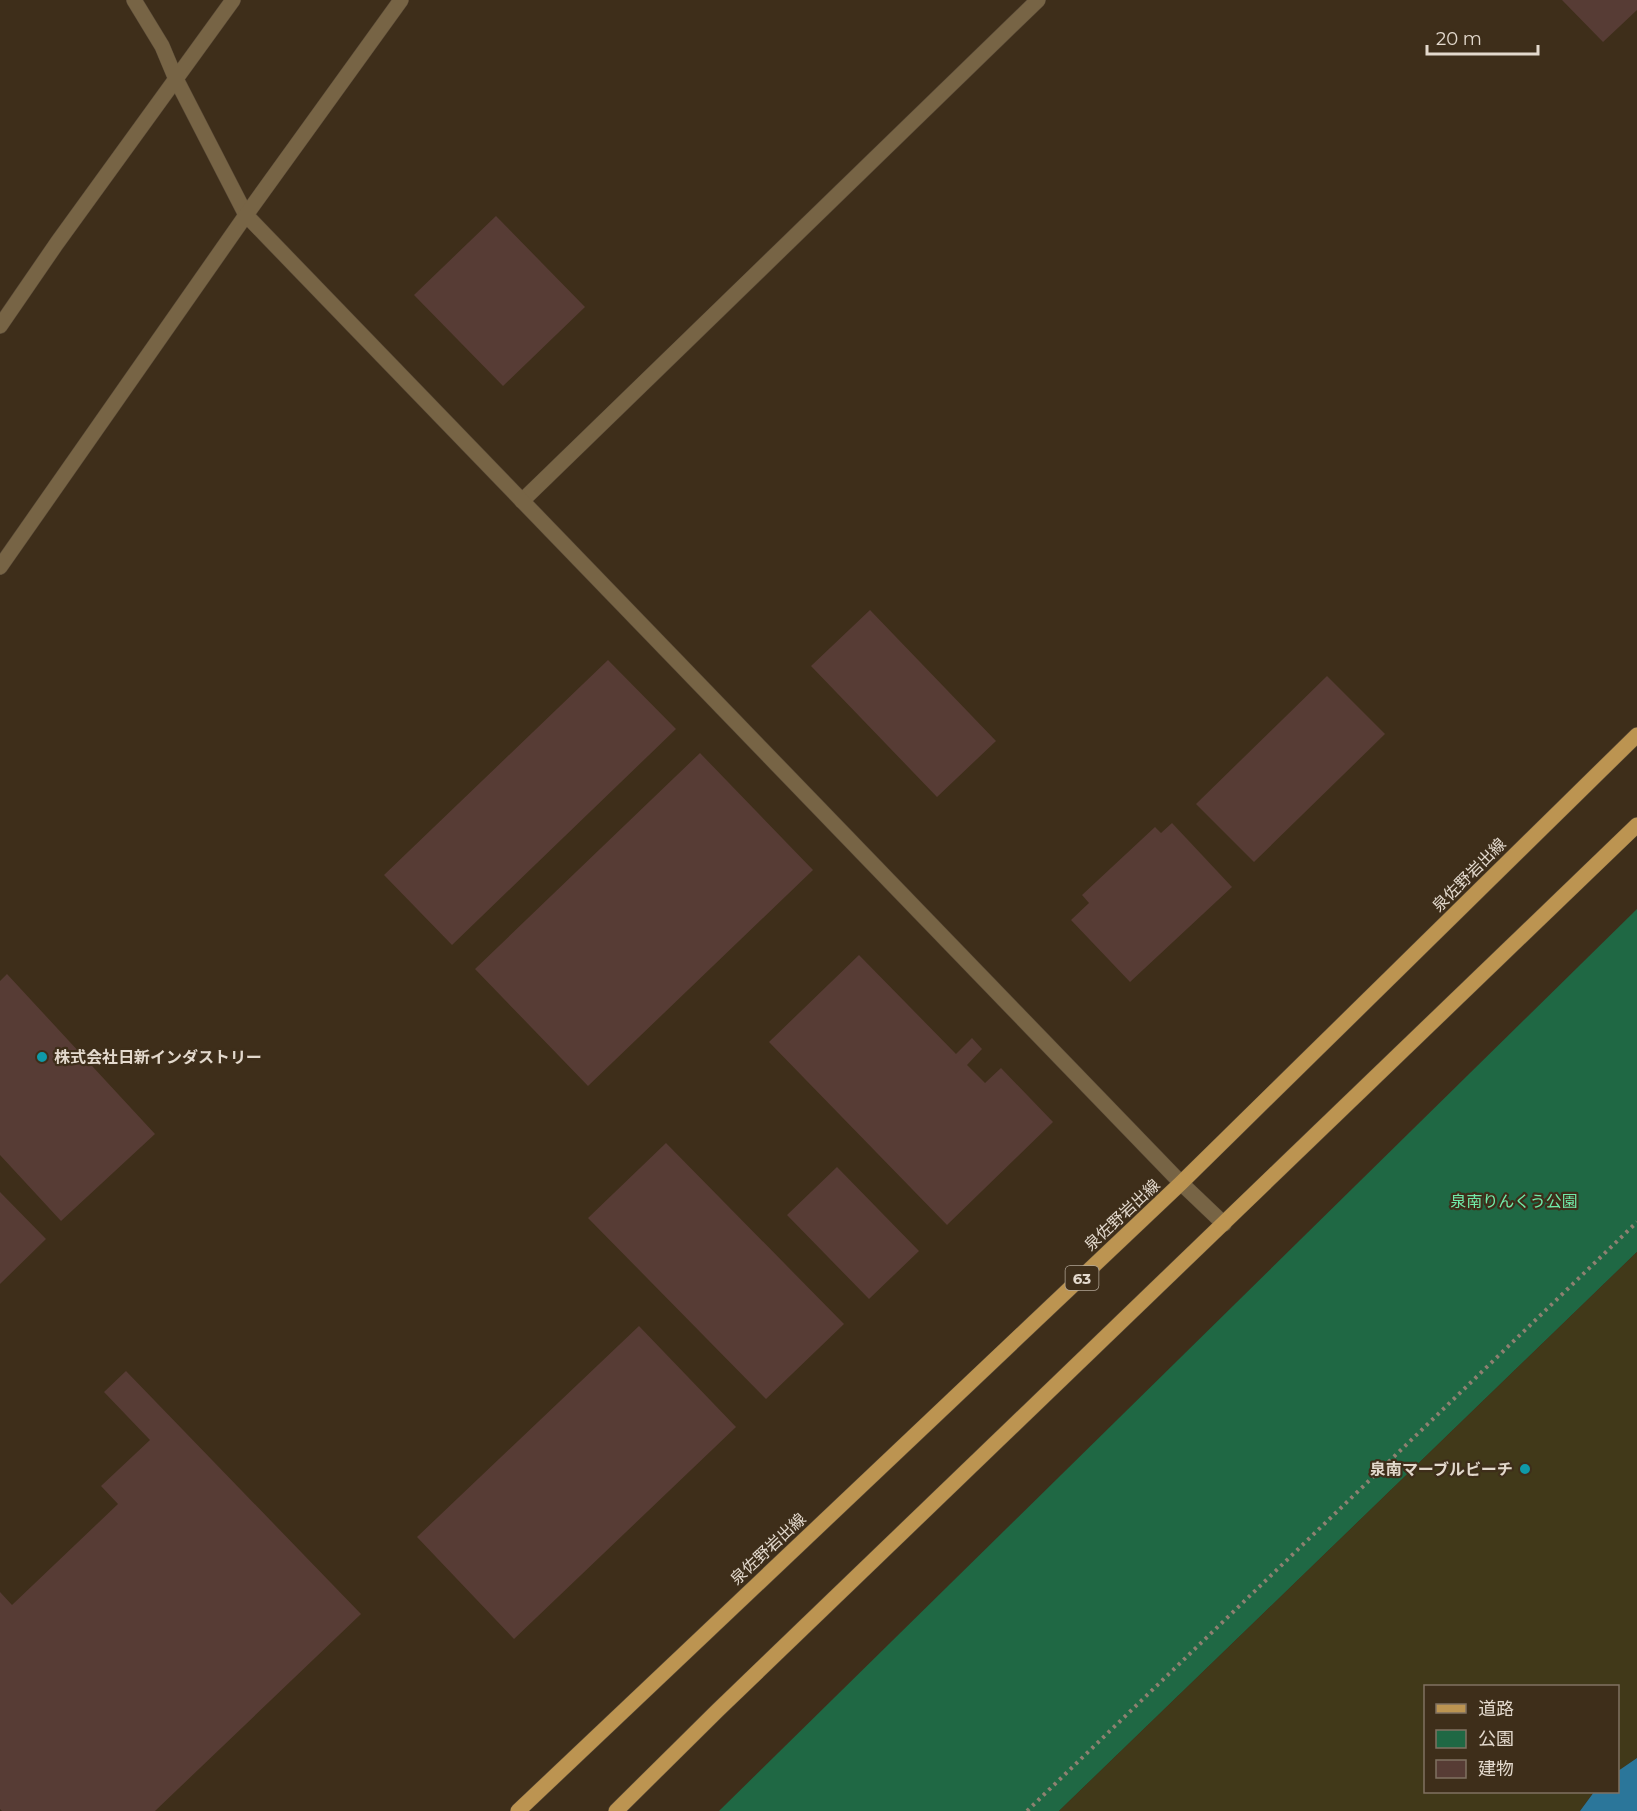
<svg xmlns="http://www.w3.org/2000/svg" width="1637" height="1811" viewBox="0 0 1637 1811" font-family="Montserrat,'Noto Sans JP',sans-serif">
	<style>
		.green { fill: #1f6844 }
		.sand { fill: #413919 }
		.water { fill: #2b769a }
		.building { fill: #573c35 }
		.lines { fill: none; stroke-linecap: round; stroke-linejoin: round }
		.minor-casing { stroke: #584937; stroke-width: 16 }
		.tertiary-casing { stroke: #584937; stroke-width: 16 }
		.primary-casing { stroke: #584937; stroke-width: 16 }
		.path { stroke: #8e8171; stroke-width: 4; stroke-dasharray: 3 4.5; stroke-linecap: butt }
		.minor { stroke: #776445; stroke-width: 15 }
		.tertiary { stroke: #776445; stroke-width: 15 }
		.primary { stroke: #bc9451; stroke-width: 15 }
		.culture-dot { fill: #0f9aa8; stroke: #3e2e1a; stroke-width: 2 }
		.labels { text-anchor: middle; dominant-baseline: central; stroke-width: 4.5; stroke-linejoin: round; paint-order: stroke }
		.shield { fill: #3e2e1a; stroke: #b2a697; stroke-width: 1.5 }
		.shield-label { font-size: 15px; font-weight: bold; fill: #e3d9cd }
		.street-label { font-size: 16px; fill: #e3d9cd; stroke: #3e2e1a }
		.poi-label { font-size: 16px; font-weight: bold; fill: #e3d9cd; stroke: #3e2e1a; text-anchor: start }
		.park-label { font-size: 16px; fill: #71eba9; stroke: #3e2e1a }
	</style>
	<rect width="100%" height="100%" fill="#3e2e1a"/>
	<!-- green -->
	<path class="green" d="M1637 909V1252L1059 1811H719Z"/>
	<!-- sand -->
	<path class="sand" d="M1637 1252V1758L1618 1771V1686H1426V1792H1594L1580 1811H1059Z"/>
	<!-- water -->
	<path class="water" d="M1637 1758V1811H1580L1594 1792H1618V1771Z"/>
	<!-- building -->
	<path class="building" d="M1562 0H1637V10L1603 42Z
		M496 216 585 307 503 386 414 295Z
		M870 610 996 741 937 797 811 666Z
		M608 660 676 729 452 945 384 875Z
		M1327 676 1385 734 1254 862 1196 804Z
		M700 753 813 870 588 1086 475 969Z
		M1172 823 1232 887 1130 982 1071 920 1089 903 1082 895 1155 827 1161 833Z
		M859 955 956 1054 972 1038 982 1049 967 1065 985 1083 1001 1068 1053 1122 947 1225 769 1042Z
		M7 974 155 1134 61 1221 0 1155V981Z
		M666 1143 844 1324 766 1399 588 1218Z
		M837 1167 919 1251 869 1299 787 1215Z
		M0 1192 46 1239 0 1284Z
		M639 1326 736 1427 514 1639 417 1537Z
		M126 1371 361 1614 155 1811H2L0 1809V1592L12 1605 118 1504 101 1486 150 1440 104 1392Z"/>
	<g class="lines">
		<!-- minor casing -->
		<g class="minor-casing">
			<path id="minor" d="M134 0 162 46 175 77 246 215
				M0 326 57 243 233 0
				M522 501 1038 0"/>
		</g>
		<!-- tertiary casing -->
		<g class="tertiary-casing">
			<path id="tertiary" d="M246 215 1181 1183 1224 1224
				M0 567 246 215 401 0"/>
		</g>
		<!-- primary casing -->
		<g class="primary-casing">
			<path id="primary" d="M518 1811 1181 1183 1637 735
				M616 1811 717 1711 1637 825"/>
		</g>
		<!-- path -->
		<path class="path" d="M1027 1811 1637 1222"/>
		<!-- minor -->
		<use href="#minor" class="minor"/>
		<!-- tertiary -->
		<use href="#tertiary" class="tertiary"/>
		<!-- primary -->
		<use href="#primary" class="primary"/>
	</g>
	<!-- markers -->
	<g class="culture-dot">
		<circle cx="42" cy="1057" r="6"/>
		<circle cx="1525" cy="1469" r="6"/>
	</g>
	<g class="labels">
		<!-- shield labels -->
		<rect class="shield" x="1065.5" y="1266" width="33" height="24" rx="4.5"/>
		<g class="shield-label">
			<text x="1082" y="1278">63</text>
		</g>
		<!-- street labels -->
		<g class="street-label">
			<text transform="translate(1469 875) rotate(-45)">泉佐野岩出線</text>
			<text transform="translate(1122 1215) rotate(-43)">泉佐野岩出線</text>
			<text transform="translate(768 1549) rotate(-43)">泉佐野岩出線</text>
		</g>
		<!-- poi labels -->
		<g class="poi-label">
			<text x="54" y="1057">株式会社日新インダストリー</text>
			<text x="1513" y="1469" text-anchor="end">泉南マーブルビーチ</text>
		</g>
		<!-- park labels -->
		<g class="park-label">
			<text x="1514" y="1201">泉南りんくう公園</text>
		</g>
	</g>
	<!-- legend -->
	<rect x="1424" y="1685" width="195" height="108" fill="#3e2e1a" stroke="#807262" stroke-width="1.5"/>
	<rect x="1436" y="1704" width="30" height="9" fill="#bc9451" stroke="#807262" stroke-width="1.5"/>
	<text x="1478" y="1715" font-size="18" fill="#e3d9cd">道路</text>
	<rect x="1436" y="1730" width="30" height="18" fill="#1f6844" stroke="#807262" stroke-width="1.5"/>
	<text x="1478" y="1745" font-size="18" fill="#e3d9cd">公園</text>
	<rect x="1436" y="1760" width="30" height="18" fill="#573c35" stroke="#807262" stroke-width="1.5"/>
	<text x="1478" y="1775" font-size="18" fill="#e3d9cd">建物</text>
	<!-- scale -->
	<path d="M1427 45v9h111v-9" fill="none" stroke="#e3d9cd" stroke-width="3"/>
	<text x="1436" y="45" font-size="18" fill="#e3d9cd" stroke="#3e2e1a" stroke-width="4.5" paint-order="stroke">20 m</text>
</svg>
